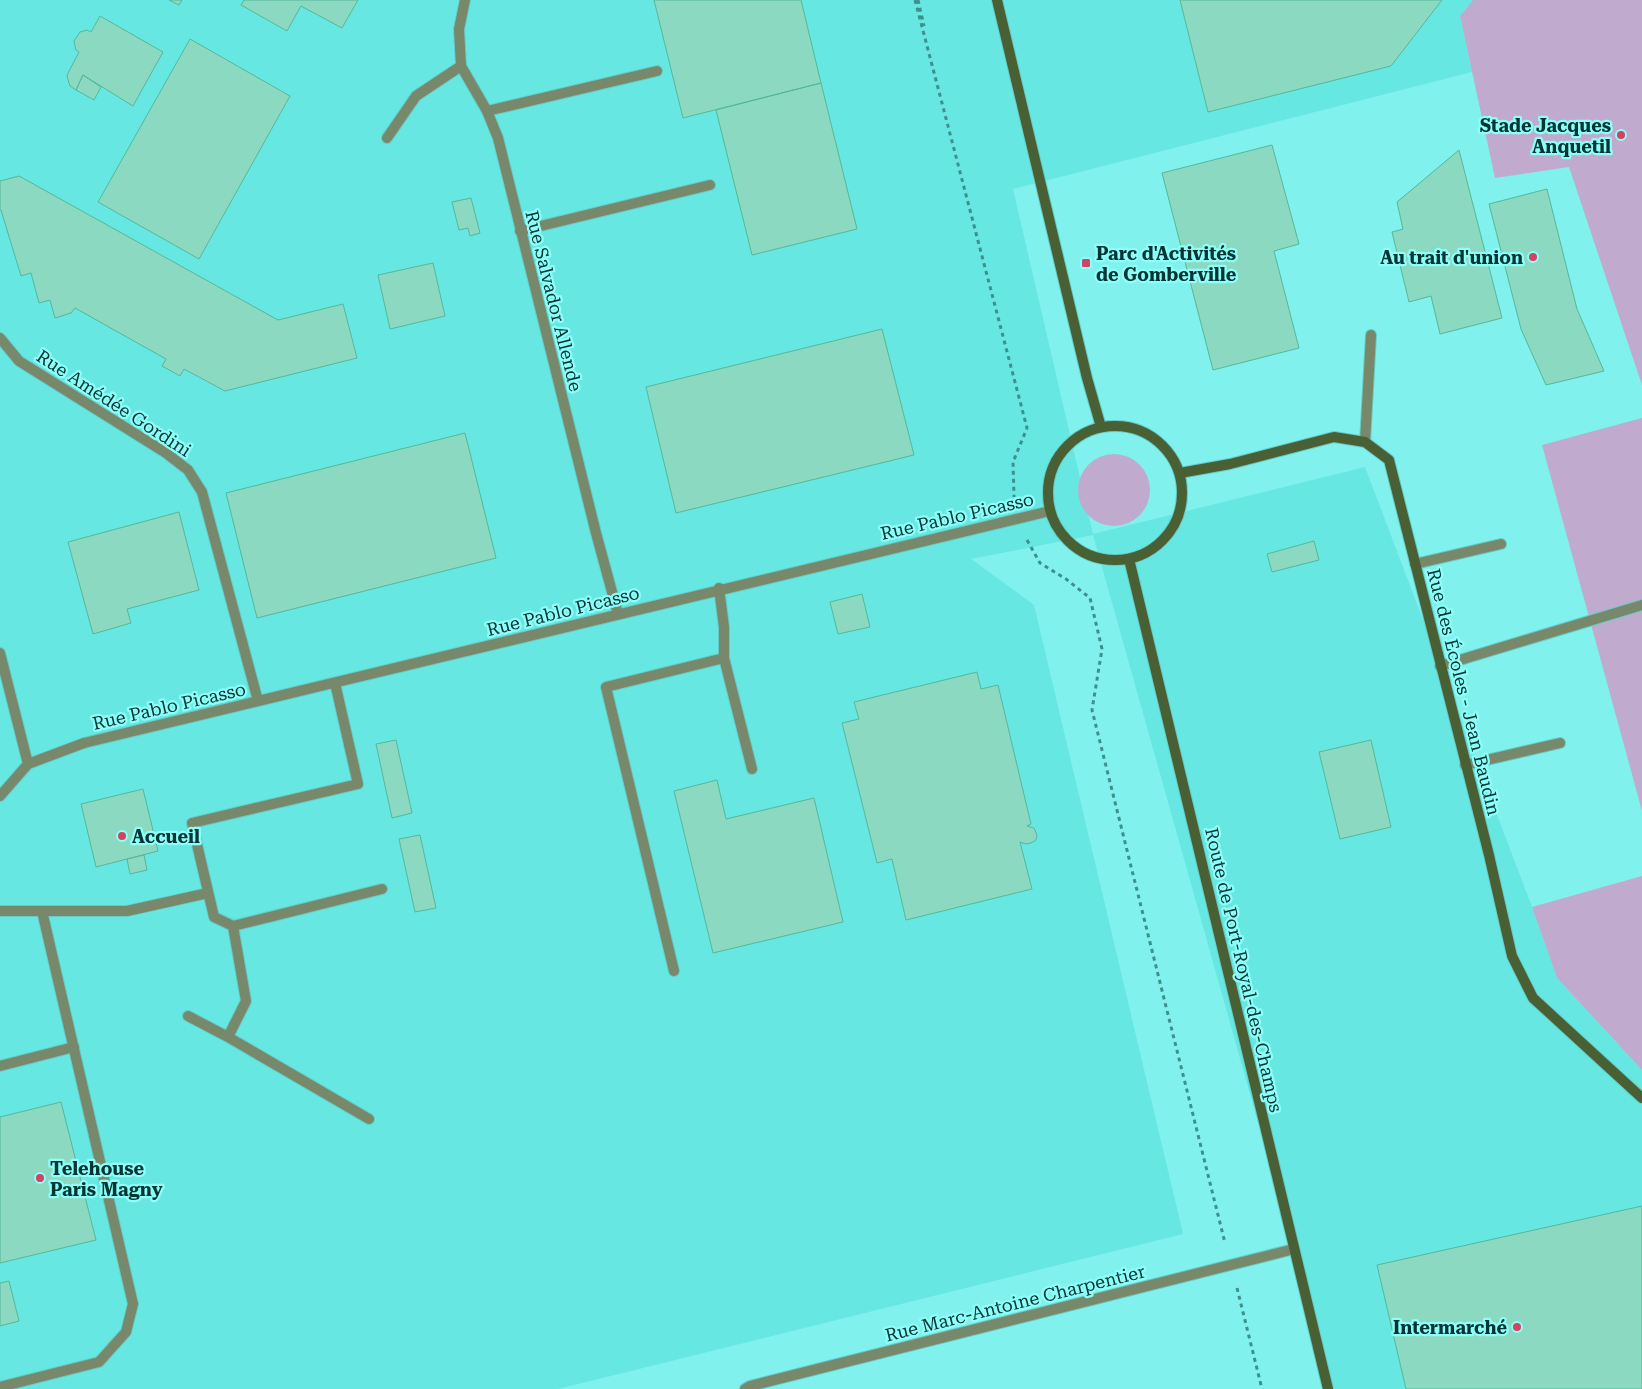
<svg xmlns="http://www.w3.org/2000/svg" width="1642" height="1389" viewBox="0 0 1642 1389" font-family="'Roboto Serif',serif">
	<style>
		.built { fill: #66e7e2 }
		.green { fill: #c0abce }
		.building { fill: #8ad9c0; stroke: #54b89b }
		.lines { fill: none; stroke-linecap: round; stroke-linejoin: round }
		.lane-casing { stroke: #66cbc7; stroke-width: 12 }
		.street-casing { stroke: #66cbc7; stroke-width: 12 }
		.secondary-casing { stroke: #66cbc7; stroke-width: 12 }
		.path { stroke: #3e908d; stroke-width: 3; stroke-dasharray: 4 4; stroke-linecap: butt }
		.lane { stroke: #77886b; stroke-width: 10 }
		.street { stroke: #77886b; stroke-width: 10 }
		.secondary { stroke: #496035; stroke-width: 10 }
		.poi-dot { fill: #d24262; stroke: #8efef9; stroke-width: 2 }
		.labels { text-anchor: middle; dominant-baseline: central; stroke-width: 4.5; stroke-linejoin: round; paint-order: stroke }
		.poi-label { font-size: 18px; font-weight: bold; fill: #003534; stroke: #8efef9; text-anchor: end }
		.street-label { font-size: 18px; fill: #003534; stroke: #8efef9 }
	</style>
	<rect width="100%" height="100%" fill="#80f1ec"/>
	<!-- built -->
	<path class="built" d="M0 0H1473L1460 16 1472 72 1013 189 1093 534 1365 467 1532 907 1557 978 1642 1070V1389H1330L1286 1222 1093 535 971 559 1034 605 1183 1234 558 1389H0Z"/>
	<!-- green -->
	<path class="green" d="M1473 0H1642V385L1569 167 1495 178 1460 16Z
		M1642 418V811L1542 445Z
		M1078 490a36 36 0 1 1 72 0a36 36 0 1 1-72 0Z
		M1642 876V1070L1557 978 1532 907Z"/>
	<!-- building -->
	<path class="building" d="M169 0H182L179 5Z
		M244 0H358L342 28 301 6 287 31 241 5Z
		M654 0H801L821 83 683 118Z
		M1180 0H1442L1391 66 1208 112Z
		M100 16 163 52 133 106 83 75 76 90 70 86 68 80 67 75 79 52 76 50 74 41 80 32 87 30 91 32Z
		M190 39 290 96 199 259 98 202Z
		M83 75 101 87 94 100 76 90Z
		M821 83 857 229 752 255 716 110Z
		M1272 145 1299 244 1274 251 1299 348 1213 370 1162 173Z
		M1459 150 1502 318 1440 334 1431 296 1409 302 1392 232 1403 229 1397 202Z
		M19 176 278 320 343 304 357 358 225 391 184 369 180 376 162 366 166 359 75 308 71 313 55 318 50 300 39 303 31 273 21 276 1 210H0V181Z
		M1547 189 1577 309 1604 371 1546 385 1521 329 1489 204Z
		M471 198 480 233 470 236 468 228 459 230 452 202Z
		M433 263 445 316 390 329 378 275Z
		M882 329 914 455 676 513 646 387Z
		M465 433 496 558 257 618 226 493Z
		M179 512 199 590 127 609 131 623 93 634 68 542Z
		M1314 541 1319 560 1272 572 1267 554Z
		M862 594 870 627 838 634 830 602Z
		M977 672 981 689 998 685 1031 824 1027 826 1034 828 1037 835 1036 840 1031 843 1026 844 1020 842 1032 889 906 920 892 859 877 863 842 723 859 719 854 702Z
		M396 740 412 813 392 818 376 744Z
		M1371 740 1391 827 1340 839 1319 752Z
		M717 780 726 819 814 798 843 922 713 953 674 791Z
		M143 789 158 851 96 867 81 804Z
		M420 835 436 908 415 912 399 839Z
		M144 855 147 870 130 874 127 859Z
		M61 1102 96 1240 0 1263V1117Z
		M1642 1206V1389H1406L1377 1265Z
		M9 1281 19 1321 0 1326V1283Z"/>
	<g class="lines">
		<!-- lane casing -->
		<g class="lane-casing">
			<path id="lane" d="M487 111 657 71
				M520 231 710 185
				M1365 442 1371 335
				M1415 564 1501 544
				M719 588 724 627V658L752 769
				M0 653 28 764
				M1440 666 1642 605
				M335 683 358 784 192 823 214 917 233 926 382 889
				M1465 765 1560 743
				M0 796 28 764 84 743
				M0 911H127L208 893
				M674 971 606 687 724 658
				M188 1016 228 1037 369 1119
				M228 1037 246 1001 233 926
				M0 1066 74 1047
				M0 1387 99 1362 126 1332 133 1304 42 911"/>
		</g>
		<!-- street casing -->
		<g class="street-casing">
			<path id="street" d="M465 0 459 29 461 66 487 111 498 138 596 533 618 614
				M387 138 416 96 461 66
				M0 338 19 361 166 453 188 470 202 492 258 701
				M84 743C406 666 727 586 1050 511
				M745 1389 750 1386 1294 1249"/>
		</g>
		<!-- secondary casing -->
		<g class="secondary-casing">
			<path id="secondary" d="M997 0 1087 378 1101 427
				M1048 493a67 67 0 1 1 134 0a67 67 0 1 1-134 0Z
				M1180 473 1230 464 1334 437 1365 442 1389 460 1489 855 1512 956 1533 998 1642 1098
				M1129 559 1328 1389"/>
		</g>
		<!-- path -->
		<path class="path" d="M915 0 1027 428 1013 462 1014 497
			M918 0 924 26
			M1027 540 1040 563 1066 579 1090 598 1102 649 1092 710 1225 1243
			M1237 1288 1262 1389"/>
		<!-- lane -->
		<use href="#lane" class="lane"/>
		<!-- street -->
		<use href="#street" class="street"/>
		<!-- secondary -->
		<use href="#secondary" class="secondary"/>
	</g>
	<!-- markers -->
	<g class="poi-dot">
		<circle cx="1621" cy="135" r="5"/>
		<circle cx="1533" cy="257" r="5"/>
		<rect x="1081" y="258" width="10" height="10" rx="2.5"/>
		<circle cx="122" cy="836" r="5"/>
		<circle cx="40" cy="1178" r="5"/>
		<circle cx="1517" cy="1327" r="5"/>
	</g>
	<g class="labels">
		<!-- poi labels -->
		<g class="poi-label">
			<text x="1611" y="125">Stade Jacques<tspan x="1611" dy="21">Anquetil</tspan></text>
			<text x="1096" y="253" text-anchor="start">Parc d'Activités<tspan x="1096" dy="21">de Gomberville</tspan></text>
			<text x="1523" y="257">Au trait d'union</text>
			<text x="132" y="836" text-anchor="start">Accueil</text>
			<text x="50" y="1168" text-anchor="start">Telehouse<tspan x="50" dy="21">Paris Magny</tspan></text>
			<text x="1507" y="1327">Intermarché</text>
		</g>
		<!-- street labels -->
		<g class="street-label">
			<text transform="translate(554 301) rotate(76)">Rue Salvador Allende</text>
			<text transform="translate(114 403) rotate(33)">Rue Amédée Gordini</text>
			<text transform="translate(957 516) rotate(-13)">Rue Pablo Picasso</text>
			<text transform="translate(563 611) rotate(-14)">Rue Pablo Picasso</text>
			<text transform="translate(1464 692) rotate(76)">Rue des Écoles - Jean Baudin</text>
			<text transform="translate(169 706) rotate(-13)">Rue Pablo Picasso</text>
			<text transform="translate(1244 970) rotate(77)">Route de Port-Royal-des-Champs</text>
			<text transform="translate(1015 1303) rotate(-14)">Rue Marc-Antoine Charpentier</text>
		</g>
	</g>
</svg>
